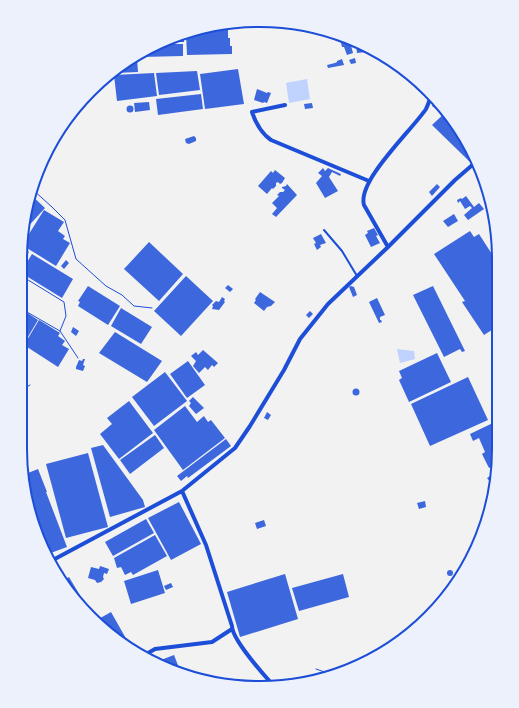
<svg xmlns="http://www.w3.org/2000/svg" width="519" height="708" viewBox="0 0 519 708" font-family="'Source Sans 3',sans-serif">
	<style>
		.water { fill: #bfd3fe }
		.building { fill: #3d67dc }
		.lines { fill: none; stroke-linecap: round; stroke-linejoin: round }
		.path { stroke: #1d4ed8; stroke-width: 1 }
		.service { stroke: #1d4ed8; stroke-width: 2 }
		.minor { stroke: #1d4ed8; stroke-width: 4 }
		.rim { fill: none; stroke: #1d4ed8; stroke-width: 2 }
	</style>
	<rect width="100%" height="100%" fill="#f2f2f2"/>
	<!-- water -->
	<path class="water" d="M307 79 310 99 289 103 286 83Z
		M397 349 414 351 415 359 400 363Z"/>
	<!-- building -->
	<path class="building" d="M193 30H228V38H230V46H232V54L187 55 186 34Z
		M184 35V42H170Z
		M340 39 350 42 353 53 347 55 344 47H342Z
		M165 44H183V56L140 57Z
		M356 44 369 48 376 51 357 53Z
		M137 58 138 72 115 73V69Z
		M355 58 356 63 351 64 349 60Z
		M342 59 344 65 328 68 327 65 335 63 337 62V61Z
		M238 69 244 104 205 109 200 74Z
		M197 71 200 90 159 95 156 73Z
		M154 73 157 96 117 101 114 75Z
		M257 89 267 93 268 92 271 93 267 103 264 102 263 103 254 100Z
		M201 94 203 109 158 115 156 99Z
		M435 101 445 109 442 113 432 106Z
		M149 102 150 110 135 112 134 103Z
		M312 103 313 108 305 109 304 104Z
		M126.5 109a3.5 3.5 0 1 1 7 0a3.5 3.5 0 1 1-7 0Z
		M447 111 449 114 474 156 469 161 432 125Z
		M194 136 196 138V141L189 144 186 143 185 139Z
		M323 168 325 171 328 168 341 174 340 176 332 172 329 177 338 191 325 198 316 183 322 176 318 173Z
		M275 170 285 178 282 183 280 184 278 182 276 183V186L273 189 272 188 267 194 258 186 271 171 273 173Z
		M287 184 297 195 276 217 272 214 277 208 272 203 279 196 277 195 280 192H283L285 190 282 188V187L286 186Z
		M437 184 440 187 432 196 429 192Z
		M30 194 45 208 24 231 28 198Z
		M466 196 474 207 479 203 484 209 468 220 464 215 472 208 470 206 465 209 460 201 458 203 457 200 461 198 462 199Z
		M44 210 64 222 58 231 65 236 63 239 70 243 56 266 22 245Z
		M454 214 458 221 448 227 443 221Z
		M374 228 378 235 376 236 380 243 371 247 365 235 368 233 367 231Z
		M470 231 474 237 479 234 497 262 498 326 484 335 462 302 465 301 434 254Z
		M321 234 326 243 320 245 321 247 317 250 314 244 316 243 313 238Z
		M149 242 183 274 159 301 124 269Z
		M22 247 29 252 20 263V259Z
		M32 254 73 279 62 298 23 274 28 266 26 264Z
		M66 260 69 263 64 269 61 266Z
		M21 263 26 267 24 271 20 269Z
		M186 276 213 301 181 336 154 311Z
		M228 285 233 289 230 292 225 288Z
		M88 286 120 306 108 325 78 306 80 302 78 301Z
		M351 286 354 287 357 295 353 297 349 287Z
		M433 286 465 351 462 352 460 349 444 357 413 295Z
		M260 292 275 302 271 306 267 307 264 311 254 303 256 300 255 299Z
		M222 297 225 299 224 301 225 302 219 310 212 309 213 306 212 305 216 301 219 302Z
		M377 298 385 315 380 317V320H381L382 322 379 323 369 302Z
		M20 308 38 320 23 345 20 343Z
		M121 308 152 327 141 344 111 326Z
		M310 311 313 314 309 318 306 315Z
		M39 320 60 333 58 336 65 341 62 345 69 349 58 367 24 345Z
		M73 327 79 331 76 336 71 332Z
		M115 332 162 361 147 382 99 353Z
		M203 350 218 363 214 367 212 365 208 370 205 367 199 373 193 366 196 361 191 356 196 352 198 355Z
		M437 353 451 382 409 402 399 380 402 378 399 371Z
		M83 359H85L83 365 85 366 83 371 76 369V367L79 360 82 361Z
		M188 361 205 385 187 398 170 374Z
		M165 372 187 401 154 426 132 397Z
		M468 377 488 420 430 446 411 404Z
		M352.5 392a3.5 3.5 0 1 1 7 0a3.5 3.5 0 1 1-7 0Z
		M193 397 204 408 196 414 189 406 191 403 189 401Z
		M129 401 153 433 119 459 100 434 112 424 107 418Z
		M185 406 197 422 204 416 208 422 211 420 225 438 183 470 154 430Z
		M267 412 271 415 268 420 264 418Z
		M497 421 498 464 489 468 482 454 485 452 479 438 473 441 470 434Z
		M155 435 164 448 130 474 120 460Z
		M226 439 231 446 188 478 187 476 181 481 177 476Z
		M103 445 143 500 145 507 110 517 91 448Z
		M88 453 108 527 66 538 46 464Z
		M38 469 47 492H46L67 547 48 554 28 511 23 475Z
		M496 472 493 483V486L487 478Z
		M425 501 426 507 419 509 417 503Z
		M179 502 201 544 171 560 148 518Z
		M146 519 154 533 113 556 105 542Z
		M264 520 266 526 257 529 255 523Z
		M155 535 167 556 133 575 131 572 125 575 121 567 117 568 114 558Z
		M100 566 109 569 107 574 104 573 103 577 104 579 101 582 97 583 95 580 88 578 91 567 99 569Z
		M447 573a3 3 0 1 1 6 0a3 3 0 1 1-6 0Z
		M158 570 165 593 131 604 124 581Z
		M285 574 298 619 240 637 227 592Z
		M343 574 349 597 299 611 292 588Z
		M69 577 88 609 86 611 60 582Z
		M171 583 173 587 166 590 164 586Z
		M111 612 132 649 102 629 95 621Z
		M174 655 181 673 153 663Z"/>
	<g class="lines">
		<!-- path -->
		<path class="path" d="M32 189 52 207 65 220 76 259 106 286 122 295 134 306 152 308
			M20 275 64 302 66 316 60 331
			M20 308 60 331 78 358
			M20 391 30 385
			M316 669 333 675"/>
		<!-- service -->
		<path class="service" d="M324 230 342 251 357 276"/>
		<!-- minor -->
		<path class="minor" d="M285 105 252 112C256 124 261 133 271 140L369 181
			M388 247 364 205C357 181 412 130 426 109 428 105 429 101 431 97
			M182 491 206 545 232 626C232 639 263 674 273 685
			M51 561 182 491 235 448 250 426 284 370 300 339 328 304 388 247 455 180 477 161
			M143 656 155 649 212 642 232 629"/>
	</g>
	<!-- crop -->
	<path d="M0 0H519V708H0ZM259 27H260A232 232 0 0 1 492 259V449A232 232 0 0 1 260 681H259A232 232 0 0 1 27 449V259A232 232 0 0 1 259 27Z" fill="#edf1fc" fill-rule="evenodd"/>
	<path class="rim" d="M259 27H260A232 232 0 0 1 492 259V449A232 232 0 0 1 260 681H259A232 232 0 0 1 27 449V259A232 232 0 0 1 259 27Z"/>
</svg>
